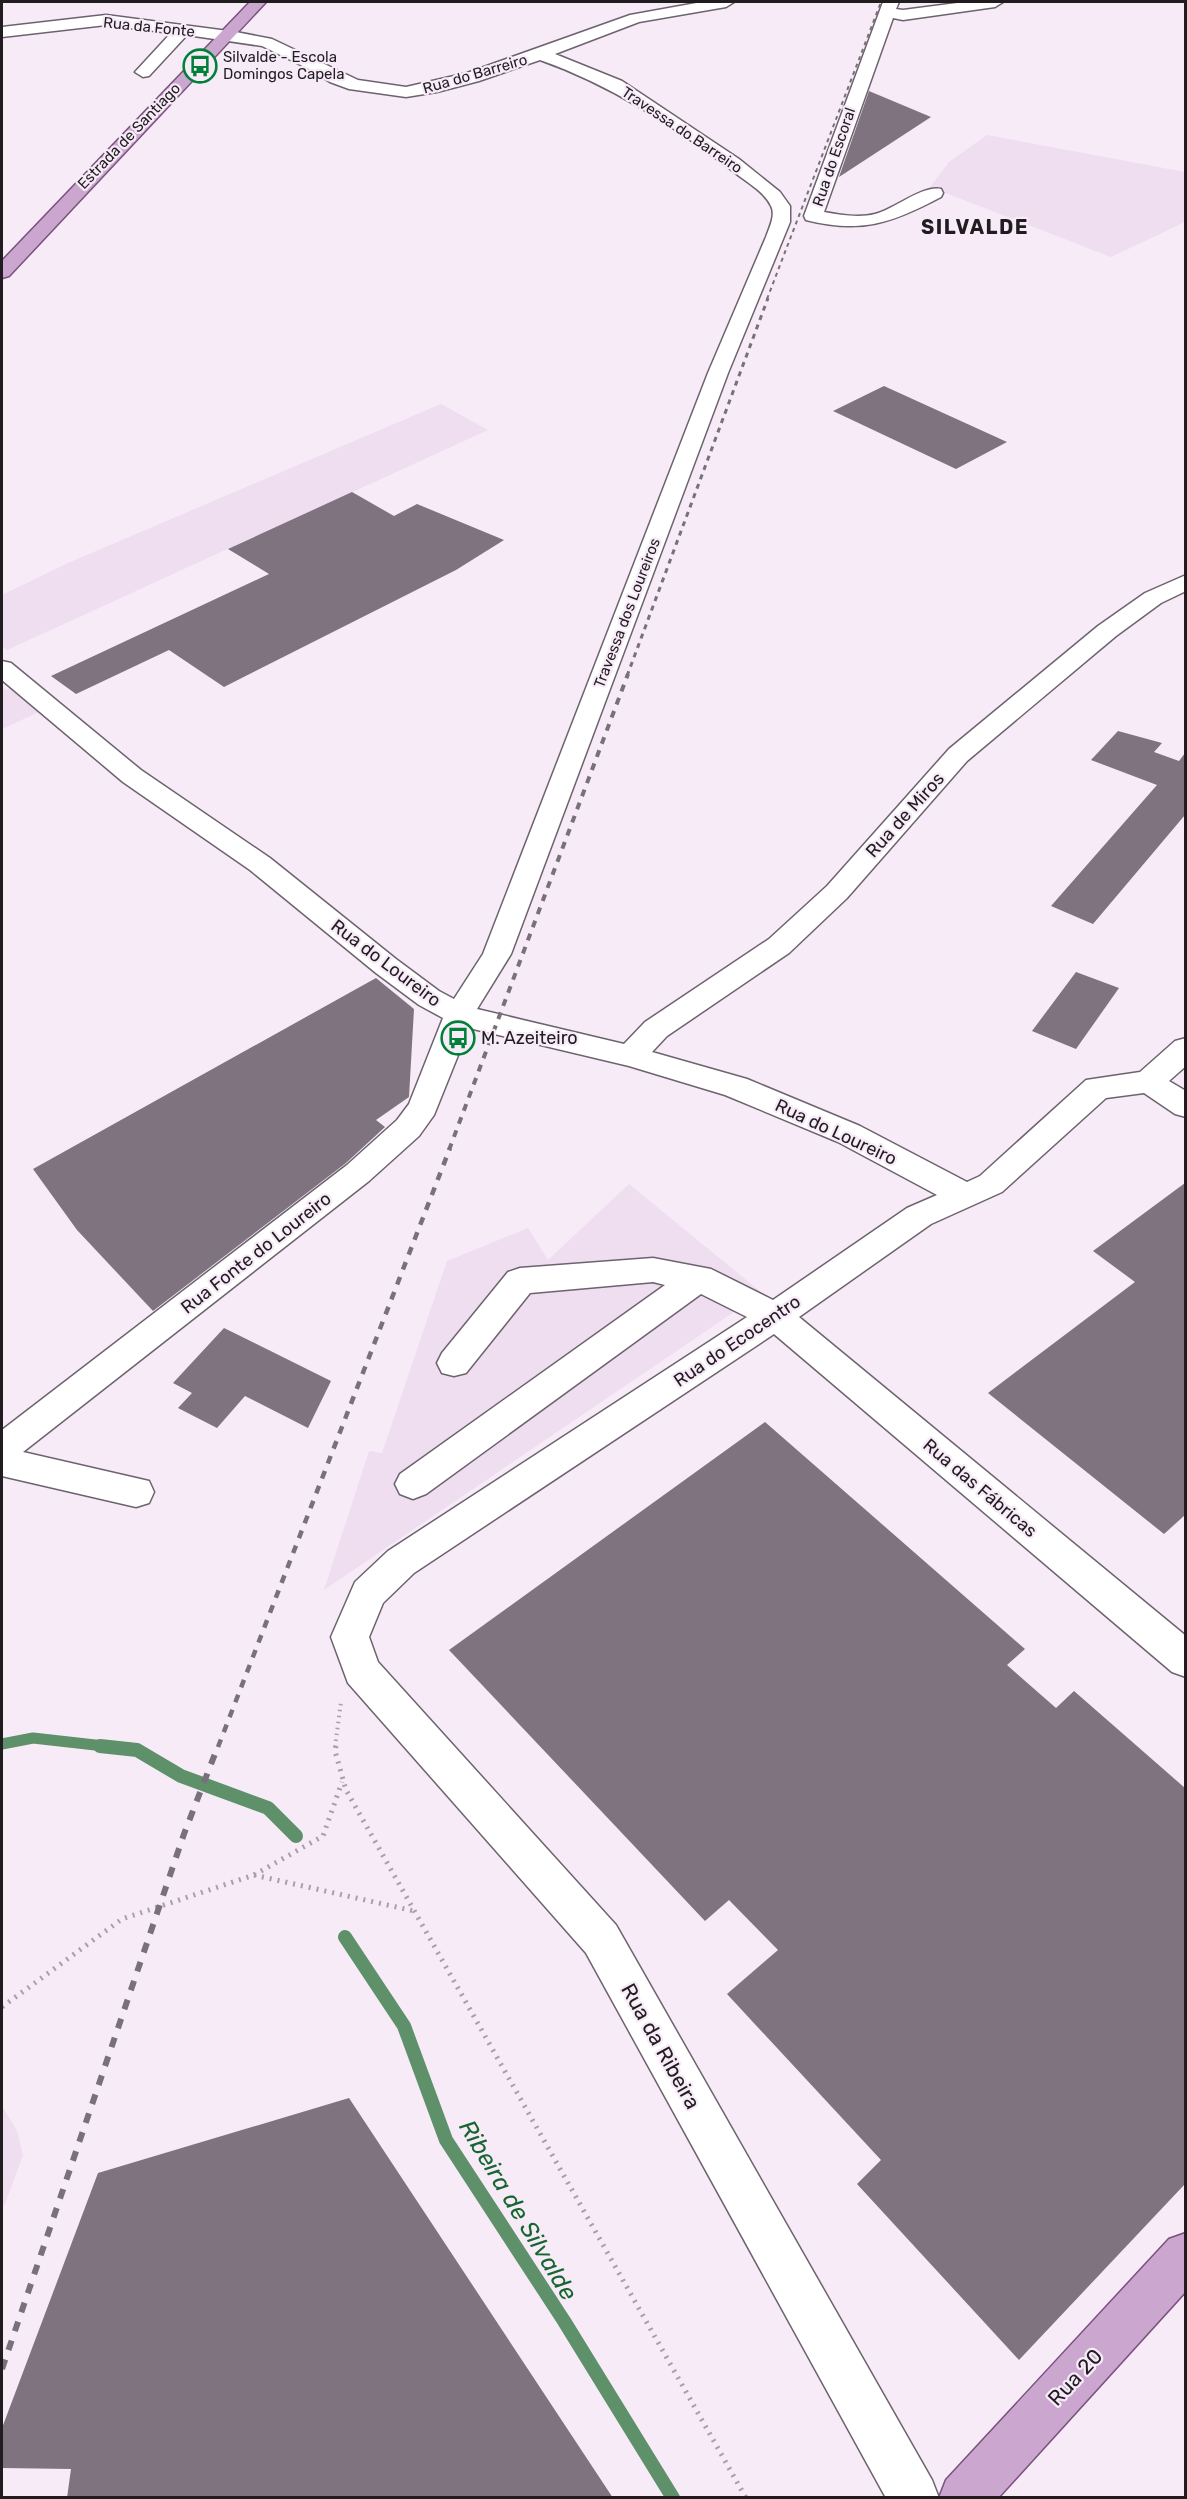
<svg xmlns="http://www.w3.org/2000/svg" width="1187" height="2499" viewBox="0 0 1187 2499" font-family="Rubik,sans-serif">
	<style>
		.built { fill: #efddf0 }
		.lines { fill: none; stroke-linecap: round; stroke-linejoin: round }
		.stream-far1 { stroke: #5e9069; stroke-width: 11 }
		.stream { stroke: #5e9069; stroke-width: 14 }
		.building { fill: #7e737f }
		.minor-casing { stroke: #6d636e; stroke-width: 3 }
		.major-casing { stroke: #79517d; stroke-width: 3 }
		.path-far1 { stroke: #a89fa9; stroke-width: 4; stroke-dasharray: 1.5 4.5; stroke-linecap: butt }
		.path { stroke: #a89fa9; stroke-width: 5; stroke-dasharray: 2 6; stroke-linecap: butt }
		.minor { fill: #fff; fill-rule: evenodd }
		.major { fill: #cba7cf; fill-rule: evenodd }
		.rail-far4 { stroke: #787179; stroke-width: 2; stroke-dasharray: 4 4; stroke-linecap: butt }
		.rail-far3 { stroke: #787179; stroke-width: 3; stroke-dasharray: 5 5; stroke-linecap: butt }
		.rail-far2 { stroke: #787179; stroke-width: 4; stroke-dasharray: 7 7; stroke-linecap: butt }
		.rail-far1 { stroke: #787179; stroke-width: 4.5; stroke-dasharray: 8 8; stroke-linecap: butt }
		.rail { stroke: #787179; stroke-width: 6; stroke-dasharray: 10 10; stroke-linecap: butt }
		.labels { text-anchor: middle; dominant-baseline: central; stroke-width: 4.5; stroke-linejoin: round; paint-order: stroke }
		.far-street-label { font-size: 15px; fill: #201c20; stroke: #f7ebf8 }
		.far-poi-label { font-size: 15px; fill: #201c20; stroke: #f7ebf8; text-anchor: start }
		.street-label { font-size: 18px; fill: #201c20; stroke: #f7ebf8 }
		.poi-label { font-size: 18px; fill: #201c20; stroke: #f7ebf8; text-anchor: start }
		.far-district-label { font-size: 20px; font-weight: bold; letter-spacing: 1.5px; fill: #201c20; stroke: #f7ebf8 }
		.near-street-label { font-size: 21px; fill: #201c20; stroke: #f7ebf8 }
		.near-water-label { font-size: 24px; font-style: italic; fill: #176632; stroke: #f7ebf8 }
	</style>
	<rect width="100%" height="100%" fill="#f7ebf8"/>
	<!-- built -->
	<path class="built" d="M987 135 1185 172V222L1111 257 930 187 949 162Z
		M441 404 488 430 7 650 2 646V595L68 563Z
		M2 686 6 690 9 688 39 712 2 729Z
		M629 1184 762 1293 324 1590 369 1451 382 1453 447 1261 528 1228 548 1260Z
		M2 2106 17 2131 23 2155 5 2204 2 2206Z"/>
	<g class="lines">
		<!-- stream-far1 -->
		<path class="stream-far1" d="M2 1744 33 1738 113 1747"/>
		<!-- stream -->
		<path class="stream" d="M100 1746 137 1750 181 1776 268 1808 296 1836
			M345 1937 404 2026 446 2140 564 2321 673 2498"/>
	</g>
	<!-- building -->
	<path class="building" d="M869 91 931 117 839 177Z
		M884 386 1007 442 956 469 833 411Z
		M352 492 394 516 417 504 504 540 456 570 224 687 169 650 76 694 51 676 269 574 228 549Z
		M1118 731 1162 743 1154 752 1179 761 1185 753V815L1093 924 1051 906 1157 785 1091 760Z
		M1076 972 1119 988 1076 1049 1032 1031Z
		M376 978 414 1009 409 1097 376 1120 385 1127 346 1163 153 1311 77 1230 33 1169Z
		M1185 1183V1515L1164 1534 988 1393 1135 1282 1093 1251Z
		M224 1328 331 1381 308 1428 245 1396 217 1428 178 1408 192 1393 173 1383Z
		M765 1422 1025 1649 1007 1665 1056 1708 1074 1691 1185 1788V2184L1019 2360 857 2184 881 2160 727 1994 778 1950 729 1900 705 1921 449 1650Z
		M349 2098 613 2498H67L71 2469 2 2468V2428L98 2173Z"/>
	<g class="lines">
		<!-- minor casing -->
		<g class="minor-casing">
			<path id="minor" d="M702 2H734L726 7 639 22 555 54 622 81 739 159 780 192 790 206V222L728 373 511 954 477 1009 624 1044 645 1022 769 939 827 886 949 749 1098 626 1145 593 1186 575V591L1161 603 1116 636 967 761 847 898 789 953 667 1036 652 1052 747 1079 860 1126 967 1182 980 1176 1086 1080 1140 1072 1175 1041 1186 1038V1066L1169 1081 1186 1091V1117L1175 1114 1144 1093 1106 1098 1002 1192 931 1224 799 1317 1186 1636V1677L1172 1672 774 1334 414 1573 383 1603 369 1637 378 1662 616 1925 932 2480 939 2498H886L586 1953 348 1683 331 1637 355 1582 388 1551 747 1317 701 1294 426 1494 413 1499 400 1494 395 1484 400 1474 665 1285 653 1282 530 1293 466 1373 454 1376 442 1373 437 1363 442 1353 508 1272 520 1268 653 1258 711 1269 773 1300 907 1208 937 1195 838 1142 725 1095 629 1066 469 1028 434 1115 419 1136 369 1181 23 1452 149 1481 154 1492 149 1503 136 1507 2 1476V1430L347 1165 397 1120 409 1104 443 1018 419 1005 376 973 250 870 123 782 2 680V661L11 663 141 770 270 858 396 959 439 991 454 999 483 954 708 373 766 237C769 228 776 215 771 206 765 192 745 181 734 172 674 126 611 85 540 60L479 81 437 92 406 97 349 89 330 82 311 70 262 46 187 35 149 76 143 77 135 72 171 33 106 25 2 37V27L106 15 236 32 272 39 358 80 406 87 467 73 630 15Z
				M883 2H899L896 9 903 10 965 2H1003L995 7 903 20 893 18 824 212C841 215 859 218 875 214 895 209 922 185 941 189L943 193 941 197C892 223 861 234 806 220L804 216Z"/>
		</g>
		<!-- major casing -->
		<g class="major-casing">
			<path id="major" d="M250 2H266L9 276 2 278V261Z
				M1186 2233V2291L998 2498H939L946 2480 1169 2239Z"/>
		</g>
		<!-- path-far1 -->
		<path class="path-far1" d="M335 1747 341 1702"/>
		<!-- path -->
		<path class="path" d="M336 1746 335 1751 346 1790 746 2498
			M254 1875 323 1836 342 1782
			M2 2007 122 1919 254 1875 414 1911"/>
		<!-- minor -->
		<use href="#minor" class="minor"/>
		<!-- major -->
		<use href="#major" class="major"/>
		<!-- rail-far4 -->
		<path class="rail-far4" d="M767 299 881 2"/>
		<!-- rail-far3 -->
		<path class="rail-far3" d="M627 676 768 298"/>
		<!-- rail-far2 -->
		<path class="rail-far2" d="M449 1150 628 674"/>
		<!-- rail-far1 -->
		<path class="rail-far1" d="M218 1747 450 1148"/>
		<!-- rail -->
		<path class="rail" d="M2 2369 184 1834 218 1746"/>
	</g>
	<!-- icons -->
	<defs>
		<g id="bus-ring" transform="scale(1.725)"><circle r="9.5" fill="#f7ebf8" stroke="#008039" stroke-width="1.5"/><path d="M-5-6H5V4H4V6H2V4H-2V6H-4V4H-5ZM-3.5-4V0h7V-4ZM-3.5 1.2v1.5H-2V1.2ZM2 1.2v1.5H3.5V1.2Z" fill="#008039"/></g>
	</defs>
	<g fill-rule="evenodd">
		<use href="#bus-ring" x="200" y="66"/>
		<use href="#bus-ring" x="458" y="1038"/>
	</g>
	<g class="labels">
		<!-- far-street labels -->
		<g class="far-street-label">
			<text transform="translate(149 27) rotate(6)">Rua da Fonte</text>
			<text transform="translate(475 74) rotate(-16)">Rua do Barreiro</text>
			<text transform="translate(682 130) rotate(34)">Travessa do Barreiro</text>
			<text transform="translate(129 136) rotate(-46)">Estrada de Santiago</text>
			<text transform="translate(834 157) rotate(-71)">Rua do Escoral</text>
			<text transform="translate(627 613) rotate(-69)">Travessa dos Loureiros</text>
		</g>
		<!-- far-poi labels -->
		<g class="far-poi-label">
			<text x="223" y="57">Silvalde - Escola<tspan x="223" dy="17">Domingos Capela</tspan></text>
		</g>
		<!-- street labels -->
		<g class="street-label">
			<text transform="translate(905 815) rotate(-48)">Rua de Miros</text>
			<text transform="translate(386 963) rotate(37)">Rua do Loureiro</text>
			<text transform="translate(836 1132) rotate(25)">Rua do Loureiro</text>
			<text transform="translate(256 1253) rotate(-38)">Rua Fonte do Loureiro</text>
			<text transform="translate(737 1341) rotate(-34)">Rua do Ecocentro</text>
			<text transform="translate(980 1488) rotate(40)">Rua das Fábricas</text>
		</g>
		<!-- poi labels -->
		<g class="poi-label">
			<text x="481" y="1038">M. Azeiteiro</text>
		</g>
		<!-- far-district labels -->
		<g class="far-district-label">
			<text x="975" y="227">SILVALDE</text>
		</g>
		<!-- near-street labels -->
		<g class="near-street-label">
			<text transform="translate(661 2046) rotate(61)">Rua da Ribeira</text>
			<text transform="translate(1075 2377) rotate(-47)">Rua 20</text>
		</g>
		<!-- near-water labels -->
		<g class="near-water-label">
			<text transform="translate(518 2210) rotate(59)">Ribeira de Silvalde</text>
		</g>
	</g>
	<!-- border -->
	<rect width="1187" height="2499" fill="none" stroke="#201c20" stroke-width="6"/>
</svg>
